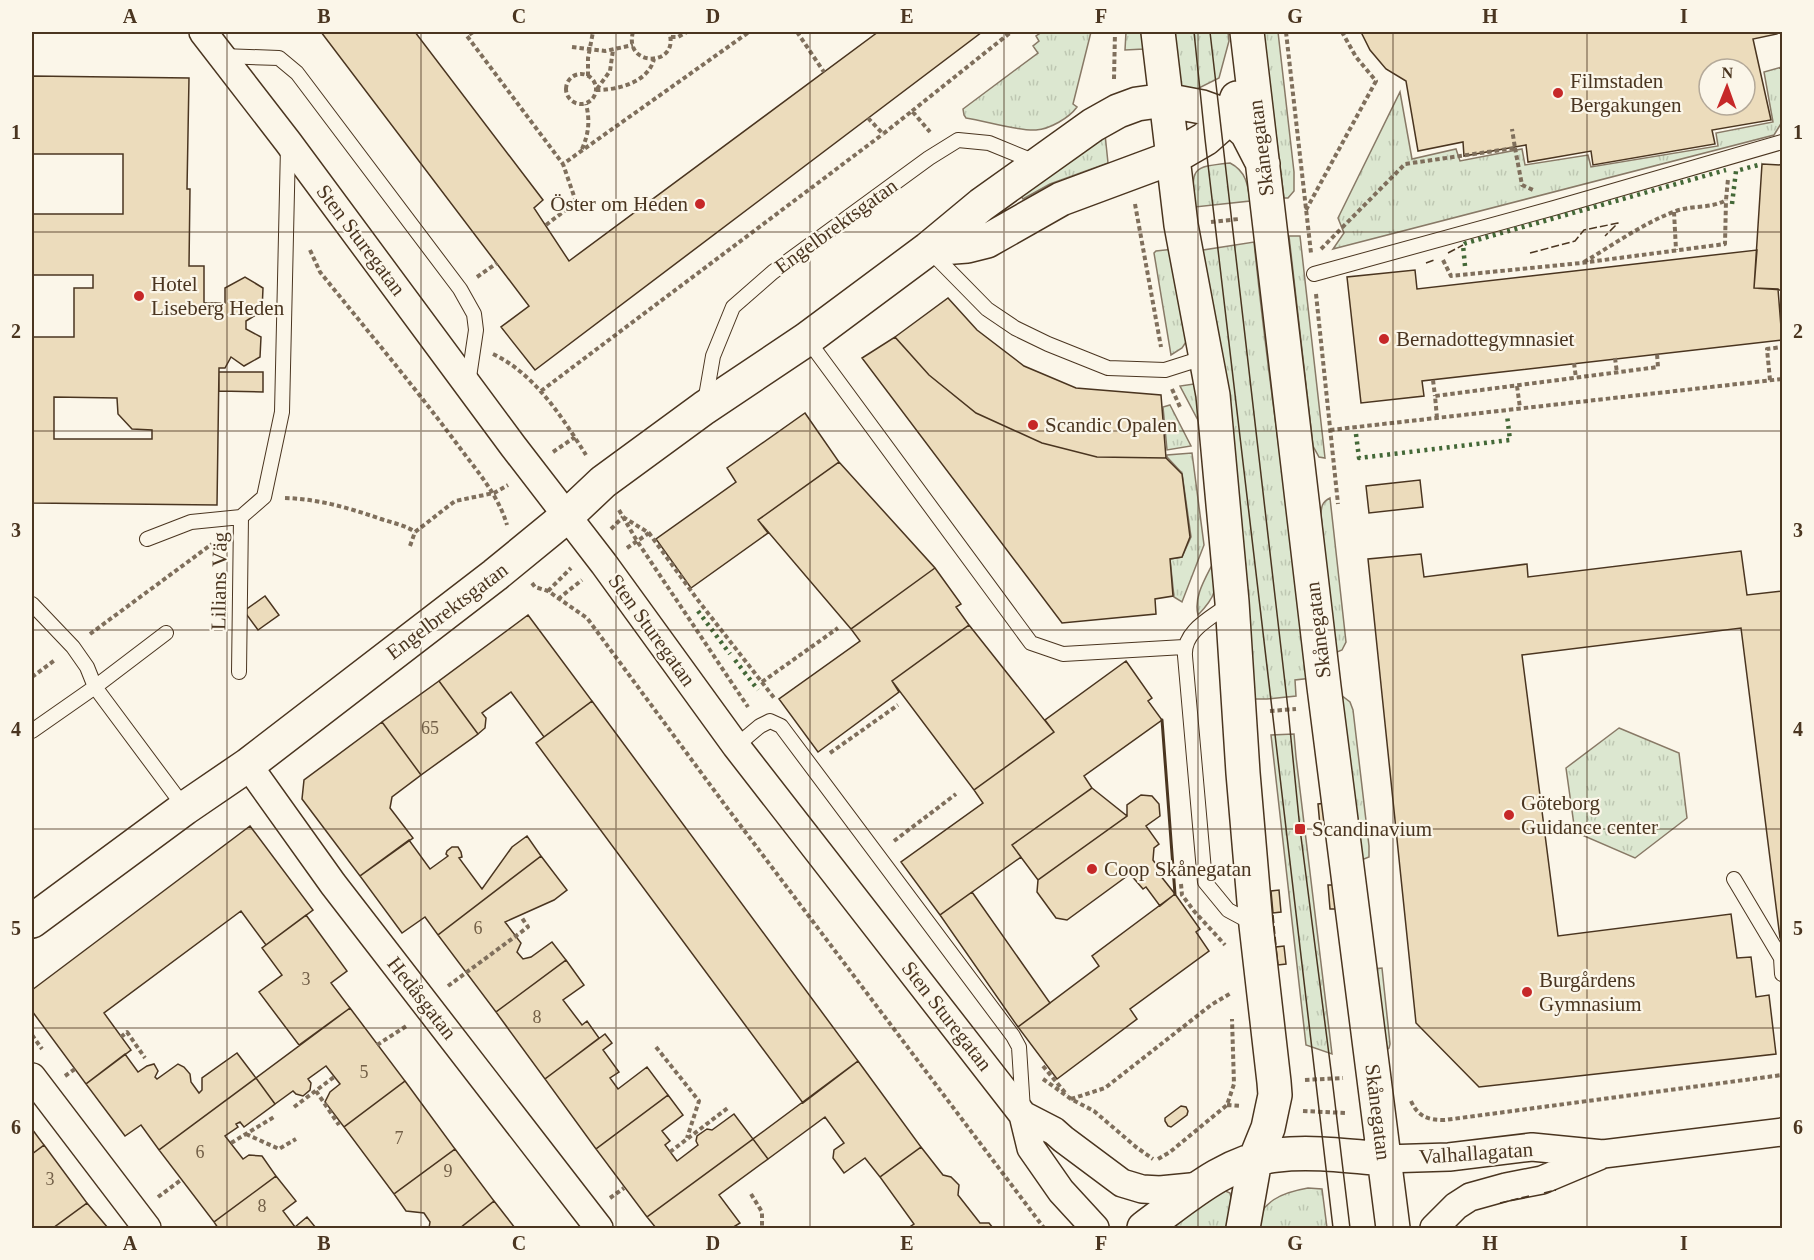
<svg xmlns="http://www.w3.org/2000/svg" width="1814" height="1260" viewBox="0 0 1814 1260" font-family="'Times New Roman',serif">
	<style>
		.grass { fill: url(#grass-tufts); stroke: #887966; stroke-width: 1.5 }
		.building { fill: #ecdcbc; stroke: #4a3520; stroke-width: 1.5; fill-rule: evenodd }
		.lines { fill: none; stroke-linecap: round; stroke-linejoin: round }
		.lane-casing { stroke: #4a3520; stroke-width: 16 }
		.street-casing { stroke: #4a3520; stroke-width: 30 }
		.secondary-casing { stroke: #4a3520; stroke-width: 36 }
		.path { stroke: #7f6f5c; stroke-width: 4; stroke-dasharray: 4.5 3; stroke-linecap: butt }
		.lane { stroke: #fbf6e9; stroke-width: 14 }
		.street { stroke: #fbf6e9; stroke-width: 27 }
		.secondary { stroke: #fbf6e9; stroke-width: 33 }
		.tram { stroke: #4a3520; stroke-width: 1.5 }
		.hedge { stroke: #436837; stroke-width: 4.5; stroke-dasharray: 3 4.5; stroke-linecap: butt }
		.fence { stroke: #4a3520; stroke-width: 1.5; stroke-dasharray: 8 3; stroke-linecap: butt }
		.wall { stroke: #4a3520; stroke-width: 3 }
		.grid { fill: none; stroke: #4a3520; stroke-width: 1.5; stroke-opacity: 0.55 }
		.poi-dot { fill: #c62828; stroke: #fbf6e9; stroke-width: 2 }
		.labels { text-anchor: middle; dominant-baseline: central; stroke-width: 4.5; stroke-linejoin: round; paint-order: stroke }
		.number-label { font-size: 18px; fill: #725f47 }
		.poi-label { font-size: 21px; fill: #4a3520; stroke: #fbf6e9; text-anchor: start }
		.street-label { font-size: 21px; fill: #4a3520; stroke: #fbf6e9 }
		.neatline { fill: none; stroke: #4a3520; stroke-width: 2 }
		.grid-label { font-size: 20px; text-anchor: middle; font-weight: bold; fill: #4a3520 }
	</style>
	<defs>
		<pattern id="grass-tufts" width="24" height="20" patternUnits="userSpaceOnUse" patternTransform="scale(1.5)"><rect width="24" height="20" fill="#dce7d0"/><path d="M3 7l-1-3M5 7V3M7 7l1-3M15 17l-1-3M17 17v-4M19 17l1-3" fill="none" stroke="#bec7b2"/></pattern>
	</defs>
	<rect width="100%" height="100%" fill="#fbf6e9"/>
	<!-- grass -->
	<path class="grass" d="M1042 32H1091L1073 104 1077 107C1069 118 1050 129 1036 130 1017 131 986 121 966 118L964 115 963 109 1038 53 1033 46 1039 41 1036 36Z
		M1126 32H1142L1144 49 1125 50Z
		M1174 32H1228L1229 41 1219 78 1195 90 1181 89Z
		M1263 32H1278L1294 172V191L1288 198H1284Z
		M1782 67V122L1774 135 1333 249 1344 233 1338 218 1400 92 1412 159 1456 149 1460 161 1522 149 1525 165 1588 155 1591 167 1718 146 1716 133 1773 122 1764 72Z
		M1105 134 1108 163 1050 184 1023 199 1020 195Z
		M1230 163C1246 171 1248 185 1250 201L1195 207C1191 168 1191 167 1230 163Z
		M1289 236H1300L1325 458 1319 457 1313 446Z
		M1254 242C1269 388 1291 533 1312 678L1295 680 1296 696 1267 699H1250L1197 251Z
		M1174 249 1186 342 1182 348 1171 355 1154 253 1156 251Z
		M1194 384 1200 386 1201 426 1180 386Z
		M1170 405 1191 446 1167 450 1163 407Z
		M1192 453 1204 545 1182 602 1174 597 1170 559 1182 557 1191 537 1182 473 1167 457V455Z
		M1330 498 1346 642 1342 650 1335 653 1321 515C1321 507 1322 502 1330 498Z
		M1215 559C1216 588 1219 593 1198 615 1193 596 1207 576 1215 559Z
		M1341 695 1350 702 1353 710 1369 846V857L1364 859 1360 858Z
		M1619 728 1679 753 1687 818 1635 858 1575 832 1566 768Z
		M1294 734 1296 757 1332 1054 1306 1045 1271 735Z
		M1382 968 1390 1044 1389 1048 1384 1052 1372 969Z
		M1308 1188 1322 1189 1327 1228H1252C1264 1201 1279 1193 1308 1188Z
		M1221 1189 1230 1193C1234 1206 1230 1216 1226 1228H1155Z"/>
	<!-- building -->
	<path class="building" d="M321 32H415L543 200 534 208 569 261 878 32H982L535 370 501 327 529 306Z
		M1361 32H1777V34L1753 39 1771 120 1712 130 1715 144 1593 165 1591 151 1528 162 1526 145 1464 156 1463 142 1418 151 1406 81 1386 69 1370 50ZM1709 69H1745V105H1709Z
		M32 76 189 78 187 189H190L189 266H204V303H225V288L245 277 263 288 262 311 246 321V329L261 337 260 357 244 366 231 357 225 368H219L217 505 32 503V337H74V288H93V275H32V214H123V154H32ZM54 397 117 398 118 414 132 429 152 430V439H54Z
		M1762 164 1782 165V290L1754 288Z
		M1757 250 1754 288 1778 289 1782 340 1422 381 1424 396 1361 403 1347 277 1415 270 1417 289Z
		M948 298 977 330 1024 366 1076 388 1161 395 1166 458 1097 457 1042 443 976 413 929 375 895 337Z
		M895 337 929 375 976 413 1042 443 1097 457 1166 458 1182 474 1190 537 1182 557 1170 559 1173 596 1155 599 1156 614 1062 623 862 358Z
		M219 372H263V392L219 391Z
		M805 413 839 462 758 520 768 533 691 588 656 539 736 482 727 468Z
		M839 462 935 568 851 629 758 520Z
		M1420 480 1423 507 1369 513 1366 486Z
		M1741 551 1747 595 1782 591V938H1780L1741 628 1522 655 1558 936 1731 914 1737 958 1751 957 1756 997 1769 995 1776 1054 1479 1087 1416 1023 1368 559 1421 554 1424 577 1527 564 1528 577Z
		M935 568 961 604 956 607 969 625 892 681 899 692 818 752 779 699 860 641 851 629Z
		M265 596 279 615 258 630 244 611Z
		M528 615 592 701 544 737 511 692 482 713 486 718 485 728 478 734 439 681Z
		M969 625 1054 732 974 790 892 681Z
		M1126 661 1152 698 1148 701 1162 720 1084 776 1092 788 1012 845 1021 857 940 915 901 862 983 803 974 790 1054 732 1045 720Z
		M439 681 478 734 421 775 382 722Z
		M592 701 858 1061 803 1103 536 743Z
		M382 722 421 775 392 797 390 808 413 838 360 876 302 799 304 780Z
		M1092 788 1127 816 1038 880 1012 845Z
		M1141 795 1152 796 1159 804 1160 816 1146 826 1159 844 1154 848 1153 860 1162 873 1160 875 1175 894 1160 906 1146 887 1143 889 1130 874 1067 920 1056 918 1037 892 1038 880 1127 816V805Z
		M1327 803 1329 825 1320 826 1318 804Z
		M250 826 313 910 266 945 241 911 104 1013 131 1050 86 1084 32 1011V990Z
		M527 836 541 856 438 935 425 917 402 933 360 876 409 840 430 869 448 856 446 854 447 851 452 847H458L461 852 462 857 459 858 482 889 512 847Z
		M541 856 567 890 554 900 505 922 521 943 517 952 523 959 531 957 552 942 566 960 496 1012 438 935Z
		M1328 885H1338L1340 909H1330Z
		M1279 890 1281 912 1273 913 1271 891Z
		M972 892 1050 1003 1018 1027 940 915Z
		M1175 894 1200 929 1196 932 1209 951 1130 1009 1137 1019 1057 1079 1018 1027 1099 966 1092 956Z
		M306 915 347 971 331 983 350 1008 299 1045 259 992 282 975 262 948Z
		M1284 946 1286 964 1278 965 1276 947Z
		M566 960 584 985 563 1000 582 1025 587 1021 599 1038 545 1079 496 1012Z
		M350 1008 405 1081 344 1127 325 1102 330 1092 340 1084 326 1066 308 1079 311 1083 310 1090 303 1096 296 1094 293 1091 275 1104 256 1078Z
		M605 1034 612 1043 603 1050 619 1072 610 1078 618 1089 647 1067 668 1095 596 1149 545 1079Z
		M237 1053 256 1078 159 1150 141 1125 125 1136 86 1084 125 1054 138 1072 147 1066 154 1064 158 1071 155 1077 157 1079 178 1064 184 1067 190 1074 191 1082 199 1093 202 1090V1078Z
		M858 1061 921 1147 880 1177 865 1158 844 1173 833 1158 834 1150 844 1143 825 1117 768 1159 753 1139Z
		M256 1078 275 1104 244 1127 240 1122 236 1124 238 1127 225 1136 243 1159 249 1155 262 1156 276 1176 214 1222 159 1150Z
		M405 1081 455 1149 394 1194 344 1127Z
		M668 1095 683 1115 662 1131 670 1141 665 1145 677 1161 698 1145 696 1141 697 1136 707 1129 712 1130 734 1114 753 1139 647 1217 596 1149Z
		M1181 1106 1186 1107 1188 1111 1187 1115 1171 1127 1168 1126 1165 1121V1118Z
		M32 1129 44 1145 32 1154Z
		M753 1139 768 1159 719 1195 740 1223 732 1228H656L647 1217Z
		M44 1145 87 1203 53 1228H32V1154Z
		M921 1147 943 1175 951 1177 959 1185 958 1195 980 1223H989L993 1228H908L914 1224 880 1177Z
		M455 1149 494 1201 460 1228H429L430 1222 424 1213 406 1211 394 1194Z
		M276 1176 296 1201 283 1211 295 1227 307 1217 316 1228H218L214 1222Z
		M494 1201 515 1228H460Z
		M87 1203 108 1228H53Z"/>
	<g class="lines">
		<!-- lane casing -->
		<g class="lane-casing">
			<path id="lane" d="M222 56 279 58 297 73 460 289 474 314 476 330 468 384
				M930 251 987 309 1015 328 1048 344 1108 368 1165 370 1206 357
				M1314 274 1554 208 1782 142
				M807 339 1031 643 1063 654 1184 647
				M705 402 713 356 733 307 773 272 929 158 958 140 989 143 1038 163
				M241 517 264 497 282 412 288 147
				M147 539 191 522 241 517 239 672
				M1231 603C1213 617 1183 630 1185 656L1205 882 1228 910 1254 924
				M32 604 73 647 87 667 95 687 185 808
				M32 731 95 687 166 633
				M736 746 760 726 770 721 781 726 1013 1036 1019 1047 1023 1110
				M1734 879 1781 958 1782 974"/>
		</g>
		<!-- street casing -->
		<g class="street-casing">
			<path id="street" d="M203 32 288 142 513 446 604 564 736 746 1023 1115 1031 1148 1061 1191 1095 1228
				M248 765 333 884 599 1228
				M32 1077 147 1228
				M1023 1115 1054 1131 1063 1139 1122 1183 1142 1189 1160 1190 1201 1186
				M1384 1159 1449 1157 1532 1147 1603 1154 1782 1132
				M1434 1228 1456 1206 1470 1197 1506 1187 1542 1180 1599 1156"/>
		</g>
		<!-- secondary casing -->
		<g class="secondary-casing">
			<path id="secondary" d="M1158 32 1181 225 1213 395 1232 602 1243 773 1256 925 1274 1082 1275 1095 1272 1109 1268 1128 1255 1160 1243 1228
				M1247 32 1324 687 1393 1228
				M928 249 967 246 987 241 1061 199 1174 157 1205 139 1230 117 1237 98
				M32 921 185 808 248 765 495 575 567 516 603 482 704 408 807 339 928 249 981 205 1093 125 1118 111 1137 104 1165 100 1202 107 1230 117 1247 133 1263 164
				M1144 1228C1184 1199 1225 1161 1277 1155 1312 1151 1349 1156 1384 1159"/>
		</g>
		<!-- path -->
		<path class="path" d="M473 32 467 36 563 164
			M633 32C623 68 681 67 669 32
			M797 32 824 72
			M1286 32 1311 253
			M671 37H678L687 32
			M572 47 605 51 633 45
			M566 89a15 15 0 1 1 30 0a15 15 0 1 1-30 0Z
			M588 76V58L593 32
			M1114 79 1115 32
			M597 89 610 71 613 50
			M596 90C617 90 648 83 654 59
			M912 111 1011 32
			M868 118 883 134 912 111 930 132
			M1515 148 1522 185 1533 190
			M582 149C589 133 590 120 586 104
			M1135 204 1161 347
			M1306 210 1376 81 1356 57 1342 32
			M1674 212 1676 250
			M1211 222 1239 219
			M546 225 576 202 563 164 749 32
			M1321 249 1405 164 1515 148 1512 129
			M310 250 320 272C366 329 413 385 457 444 476 470 498 494 507 525
			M1443 260 1451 276 1581 263 1725 244 1726 200
			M1584 262C1613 245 1645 222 1676 211 1692 205 1711 209 1726 200L1728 179
			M477 277 497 263
			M1316 294 1338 504
			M493 354C535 374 562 417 586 455
			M1615 358 1617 373
			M1574 363 1576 378
			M1433 380 1435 396
			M1770 380 1767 349 1782 347
			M1517 386 1520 408
			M1172 389 1180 407
			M541 391 883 134
			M1437 418 1435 396 1658 367 1657 354
			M1330 430 1782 379
			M553 452 575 437
			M285 498C319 499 349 508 381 519 393 523 405 525 415 532
			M619 510 637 541 748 707
			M623 517 649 533 697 599 775 699
			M611 529 623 517
			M410 546 415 532 455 501 494 493 508 485
			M627 548 649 533
			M532 583 535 587 548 591 587 618 725 805 1044 1228
			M548 591 571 568
			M558 599 582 580
			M90 634 212 544
			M32 677 55 660
			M762 682 838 628
			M1270 711 1296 709
			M830 753 898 705
			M894 841 956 794
			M1181 884 1182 895 1194 911 1225 945
			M448 986 528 927 522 918
			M32 1035 42 1049
			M121 1037 127 1032 145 1058
			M377 1045 408 1025
			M656 1047 699 1101 687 1138
			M1043 1066 1067 1095
			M65 1076 75 1069
			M1043 1079 1071 1099 1094 1111 1136 1147 1153 1159
			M1305 1080 1343 1078
			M316 1091 339 1125
			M1071 1099 1105 1088 1211 1005 1231 993
			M1411 1101C1418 1117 1428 1120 1445 1120L1782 1075
			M1227 1105 1241 1106
			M294 1107 334 1077
			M1303 1111 1346 1113
			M246 1134 279 1149 296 1139
			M231 1143 274 1117
			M670 1152 729 1107
			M1158 1159 1170 1152 1227 1105 1234 1084 1232 1019
			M751 1194 762 1212V1228
			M158 1197 181 1180
			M610 1198 624 1188"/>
		<!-- lane -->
		<use href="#lane" class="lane"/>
		<!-- street -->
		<use href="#street" class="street"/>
		<!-- secondary -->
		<use href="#secondary" class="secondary"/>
		<!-- tram -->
		<path class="tram" d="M1194 32 1205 139 1333 1228
			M1210 32 1288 709 1300 829 1332 1078 1350 1228"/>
		<!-- hedge -->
		<path class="hedge" d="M1732 204 1736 171 1762 164
			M1465 266 1463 245 1466 243 1726 170
			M1356 434 1359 458 1510 440 1507 415
			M698 611 730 654
			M735 660 758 690"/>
		<!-- fence -->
		<path class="fence" d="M1448 253 1463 245
			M1530 253 1575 241 1584 230 1618 223 1605 236
			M1426 263 1434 260
			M1273 915 1276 946
			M1544 1193 1556 1190
			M1500 1203 1529 1196"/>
		<!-- wall -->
		<path class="wall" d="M1162 720 1175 894"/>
	</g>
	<!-- grid -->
	<path class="grid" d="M227 32V1228M421 32V1228M616 32V1228M810 32V1228M1004 32V1228M1198 32V1228M1393 32V1228M1587 32V1228M32 232H1782M32 431H1782M32 630H1782M32 829H1782M32 1028H1782"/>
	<!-- markers -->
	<g class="poi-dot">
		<circle cx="1558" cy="93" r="6"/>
		<circle cx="700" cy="204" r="6"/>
		<circle cx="139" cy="296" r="6"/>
		<circle cx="1384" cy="339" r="6"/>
		<circle cx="1033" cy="425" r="6"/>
		<circle cx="1509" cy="815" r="6"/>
		<rect x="1294" y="823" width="12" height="12" rx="3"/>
		<circle cx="1092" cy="869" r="6"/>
		<circle cx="1527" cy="992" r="6"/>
	</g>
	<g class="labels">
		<!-- number labels -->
		<g class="number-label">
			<text x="430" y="728">65</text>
			<text x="478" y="928">6</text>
			<text x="306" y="979">3</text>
			<text x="537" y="1017">8</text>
			<text x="364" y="1072">5</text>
			<text x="399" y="1138">7</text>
			<text x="200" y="1152">6</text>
			<text x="448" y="1171">9</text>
			<text x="50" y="1179">3</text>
			<text x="262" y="1206">8</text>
		</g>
		<!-- poi labels -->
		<g class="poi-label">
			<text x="1570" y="81">Filmstaden<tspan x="1570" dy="24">Bergakungen</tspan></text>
			<text x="688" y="204" text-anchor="end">Öster om Heden</text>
			<text x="151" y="284">Hotel<tspan x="151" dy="24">Liseberg Heden</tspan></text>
			<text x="1396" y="339">Bernadottegymnasiet</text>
			<text x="1045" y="425">Scandic Opalen</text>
			<text x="1521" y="803">Göteborg<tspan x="1521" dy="24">Guidance center</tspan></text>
			<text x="1312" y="829">Scandinavium</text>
			<text x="1104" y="869">Coop Skånegatan</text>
			<text x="1539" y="980">Burgårdens<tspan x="1539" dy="24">Gymnasium</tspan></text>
		</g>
		<!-- street labels -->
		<g class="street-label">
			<text transform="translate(1261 148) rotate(-97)">Skånegatan</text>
			<text transform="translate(836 226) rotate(-36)">Engelbrektsgatan</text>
			<text transform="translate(361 240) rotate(53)">Sten Sturegatan</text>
			<text transform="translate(219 581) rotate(-89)">Lilians Väg</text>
			<text transform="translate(447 611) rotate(-37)">Engelbrektsgatan</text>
			<text transform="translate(652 630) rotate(54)">Sten Sturegatan</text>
			<text transform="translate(1318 630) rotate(-97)">Skånegatan</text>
			<text transform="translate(422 998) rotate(52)">Hedåsgatan</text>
			<text transform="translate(947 1016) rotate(52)">Sten Sturegatan</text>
			<text transform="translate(1378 1112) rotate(83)">Skånegatan</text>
			<text transform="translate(1476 1153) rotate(-4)">Valhallagatan</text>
		</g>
	</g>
	<!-- border -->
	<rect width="1814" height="1260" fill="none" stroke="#fbf6e9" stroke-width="66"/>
	<!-- north arrow -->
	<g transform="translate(1727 87) rotate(1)"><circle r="28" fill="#fbf6e9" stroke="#b4a999" stroke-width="1.5"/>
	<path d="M0-4.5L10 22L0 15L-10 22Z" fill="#c62828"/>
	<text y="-9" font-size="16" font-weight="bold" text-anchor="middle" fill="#4a3520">N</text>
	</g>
	<rect x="33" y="33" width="1748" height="1194" class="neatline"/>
	<g class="grid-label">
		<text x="130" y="23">A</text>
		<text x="324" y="23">B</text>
		<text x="519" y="23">C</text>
		<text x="713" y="23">D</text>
		<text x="907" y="23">E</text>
		<text x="1101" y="23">F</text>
		<text x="1295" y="23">G</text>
		<text x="1490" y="23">H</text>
		<text x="1684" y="23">I</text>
		<text x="16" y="139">1</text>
		<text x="1798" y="139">1</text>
		<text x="16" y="338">2</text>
		<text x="1798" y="338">2</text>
		<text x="16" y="537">3</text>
		<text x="1798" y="537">3</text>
		<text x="16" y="736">4</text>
		<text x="1798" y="736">4</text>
		<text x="16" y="935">5</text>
		<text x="1798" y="935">5</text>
		<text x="16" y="1134">6</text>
		<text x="1798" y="1134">6</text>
		<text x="130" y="1250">A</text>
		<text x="324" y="1250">B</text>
		<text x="519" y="1250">C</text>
		<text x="713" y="1250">D</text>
		<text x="907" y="1250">E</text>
		<text x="1101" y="1250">F</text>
		<text x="1295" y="1250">G</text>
		<text x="1490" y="1250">H</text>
		<text x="1684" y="1250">I</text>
	</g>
</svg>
